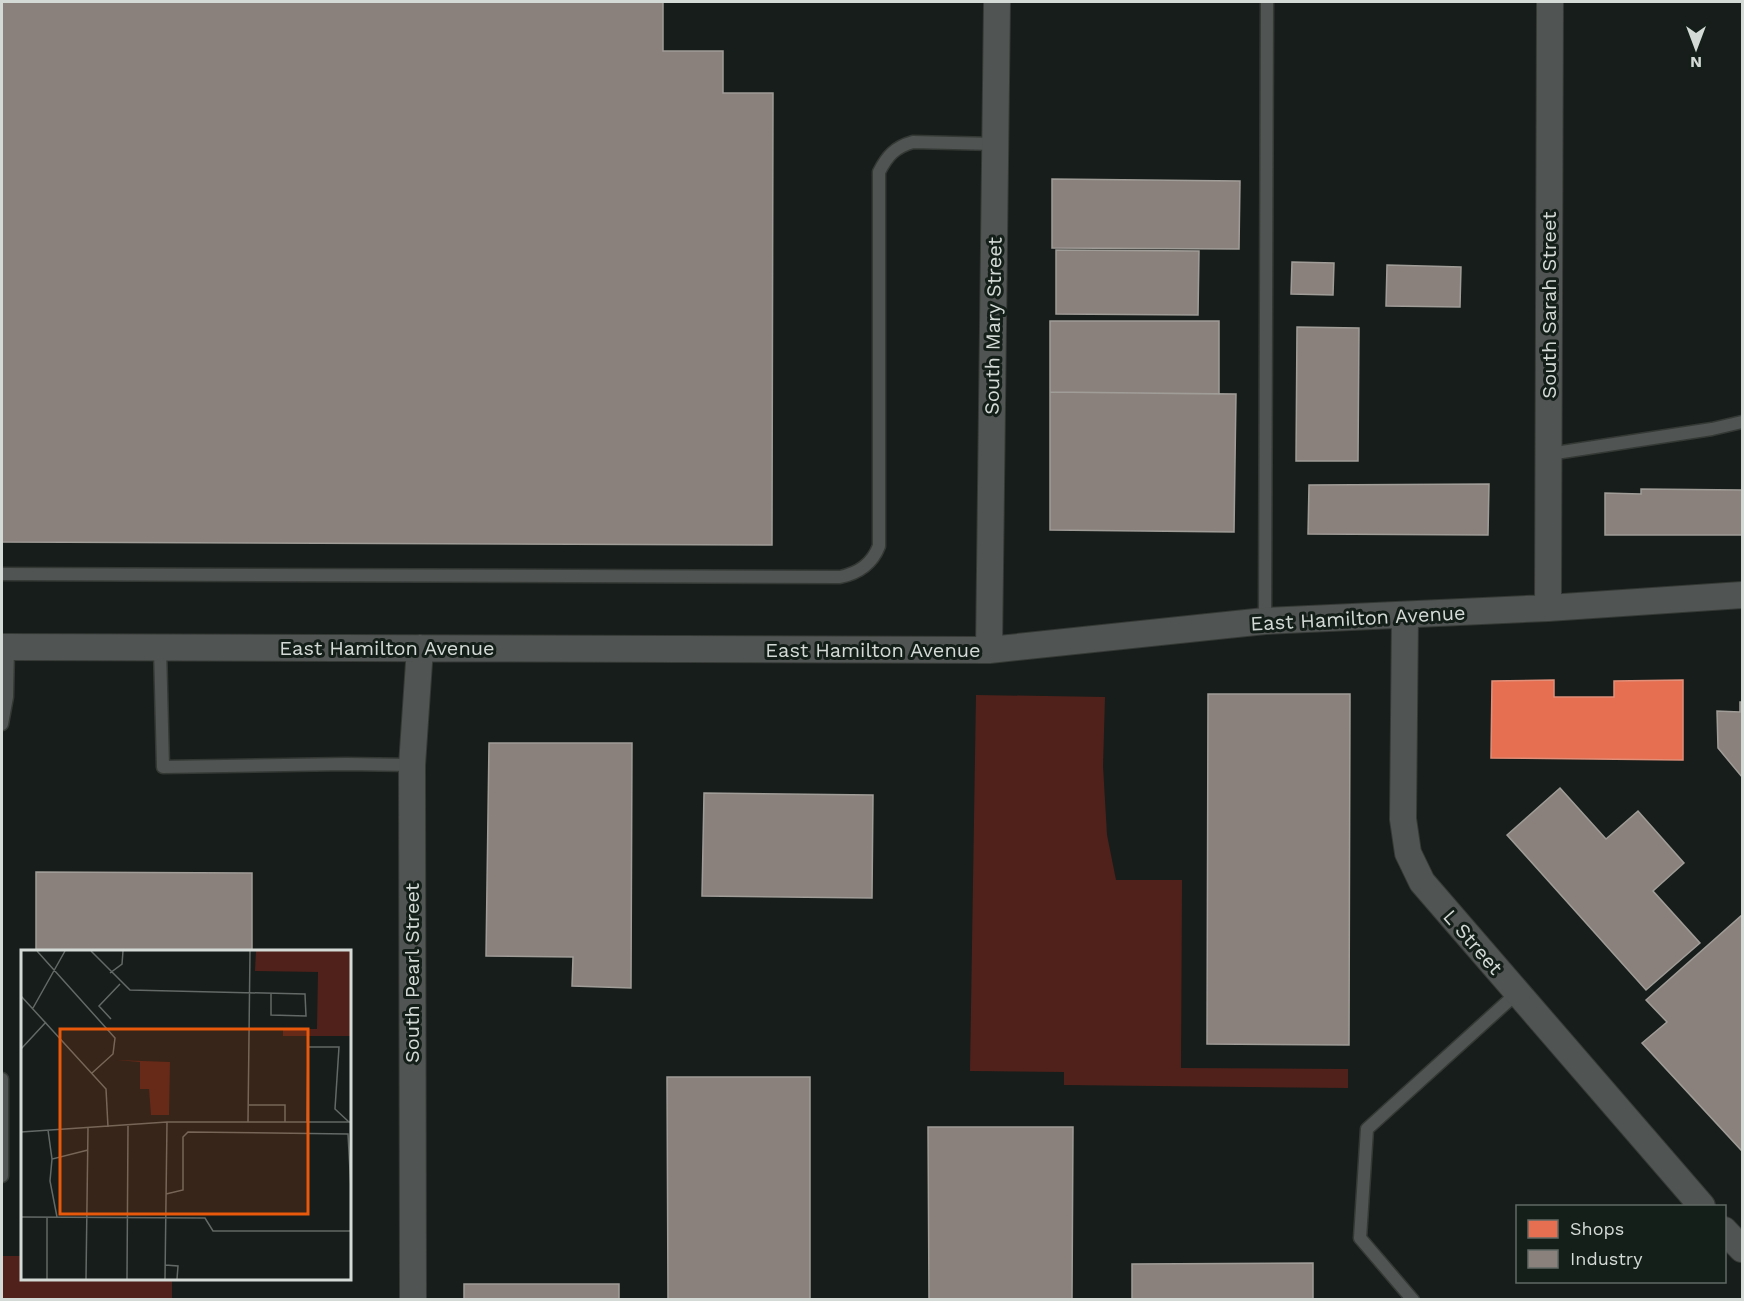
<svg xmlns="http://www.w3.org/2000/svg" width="1744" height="1301" viewBox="0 0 1744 1301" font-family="'Work Sans',sans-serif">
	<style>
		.green { fill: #50211b }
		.shops { fill: #e76f51; stroke: #e18f79; stroke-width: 1.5 }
		.industry { fill: #8a817c; stroke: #a09c97; stroke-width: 1.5 }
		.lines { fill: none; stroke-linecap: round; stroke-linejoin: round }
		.lane-casing { stroke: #353936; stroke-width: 15 }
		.street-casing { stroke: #353936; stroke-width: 28 }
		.lane { stroke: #505452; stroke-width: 12 }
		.street { stroke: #505452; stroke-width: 26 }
		.labels { text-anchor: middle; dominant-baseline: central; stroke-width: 6; stroke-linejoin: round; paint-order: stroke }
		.street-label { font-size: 20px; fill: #d4dbd7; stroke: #151f1a }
		.inset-road { fill: none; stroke: #636966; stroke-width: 1.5 }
		.view { fill: #e8590c; fill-opacity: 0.15; stroke: #e8590c; stroke-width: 3 }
		.inset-edge { fill: none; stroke: #d4dbd7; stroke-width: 3 }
	</style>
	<rect width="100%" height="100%" fill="#171d1a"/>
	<!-- green -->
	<path class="green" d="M976 695 1105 697 1103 766 1107 835 1116 880H1182L1181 1068 1348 1069V1088L1064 1085V1072L970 1071Z
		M2 1256H22V1278L172 1279V1299L2 1298Z"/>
	<!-- shops -->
	<path class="shops" d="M1554 680V697H1614V681L1683 680V760L1491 758 1492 681Z"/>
	<!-- industry -->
	<path class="industry" d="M2 2H663V51H723V93H773L772 545 2 542Z
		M1052 179 1240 181 1239 249 1052 248Z
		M1056 250 1199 251 1198 315 1056 314Z
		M1292 262 1334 263 1333 295 1291 294Z
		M1387 265 1461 267 1460 307 1386 306Z
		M1050 321H1219V394L1050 392Z
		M1297 327 1359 328 1358 461H1296Z
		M1050 392 1236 394 1234 532 1050 530Z
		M1489 484 1488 535 1308 534 1309 485Z
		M1641 489 1742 490V535H1605V493L1641 494Z
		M1208 694H1350L1349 1045 1207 1044Z
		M1740 702H1742V777L1718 748 1717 711 1740 712Z
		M489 743H632L631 988 572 986 573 957 486 956Z
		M1560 788 1606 839 1638 811 1684 863 1653 891 1700 943 1646 990 1507 835Z
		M704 793 873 795 872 898 702 896Z
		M36 872 252 873V952H36Z
		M1742 915V1151L1642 1043 1667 1022 1646 1000Z
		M667 1077H810V1300H668Z
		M928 1127H1073L1072 1300H929Z
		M1313 1263V1300H1132V1264Z
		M464 1284H619V1300H464Z"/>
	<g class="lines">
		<!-- lane casing -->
		<g class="lane-casing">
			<path id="lane" d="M1549 454 1712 429 1742 422
				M2 574 840 577C859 573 872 564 879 546V172C887 156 895 147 913 142L995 144
				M1265 621 1267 2
				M160 648 163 767 346 764 412 765
				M2 724 7 697 8 647
				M2 1079V1176
				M1413 1300 1360 1238 1367 1129 1517 993"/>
		</g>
		<!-- street casing -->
		<g class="street-casing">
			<path id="street" d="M1548 608 1550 2
				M1405 615 1403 819 1408 853 1422 882 1702 1206
				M2 647 989 650 1265 621 1548 608 1742 595
				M989 650 997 2
				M1724 1230 1742 1249
				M413 1300 412 765 420 648"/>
		</g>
		<!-- lane -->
		<use href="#lane" class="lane"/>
		<!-- street -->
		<use href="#street" class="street"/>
	</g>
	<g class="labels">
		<!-- street labels -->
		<g class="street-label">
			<text transform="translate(1549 305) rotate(-90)">South Sarah Street</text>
			<text transform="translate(993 326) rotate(-89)">South Mary Street</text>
			<text transform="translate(1358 618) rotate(-3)">East Hamilton Avenue</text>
			<text x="387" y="648">East Hamilton Avenue</text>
			<text x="873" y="650">East Hamilton Avenue</text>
			<text transform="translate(1473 942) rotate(49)">L Street</text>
			<text transform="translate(412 973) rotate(-90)">South Pearl Street</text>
		</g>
	</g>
	<!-- overview -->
	<g transform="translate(21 950)">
		<rect width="330" height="330" fill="#171d1a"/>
		<path d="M235 1H330V86H262V79H296L297 22 234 21ZM95 110 149 112 148 165H130L128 139H119V112Z" fill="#50211b"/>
		<path class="inset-road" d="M16 1 94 88 92 104 71 123M70 1 109 40 284 44 285 66 250 65V44M89 23 101 14 102 1M0 46 85 139 87 177M12 58 44 1M90 69 78 56 99 34M0 99 25 72M228 155H264V172M227 172 229 1M286 172 287 97H318L314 159 328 172M27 180 31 209M0 182 146 172H330M145 244 162 240V187L167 182 327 184 330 239M0 267 184 268 192 281H330M36 267 29 231 31 209 67 200M144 315 157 316 156 329M26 329V267M65 329 67 178M106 329 107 176M144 329 146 172"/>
		<path class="view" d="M39 79H287V264H39Z"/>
		<rect width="330" height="330" class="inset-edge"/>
	</g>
	<!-- border -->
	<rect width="1744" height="1301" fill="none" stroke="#d4dbd7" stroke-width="6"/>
	<!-- legend -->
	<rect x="1516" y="1205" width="210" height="78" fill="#151f1a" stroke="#616a66" stroke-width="1.5"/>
	<rect x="1528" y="1220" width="30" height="18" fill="#e76f51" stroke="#616a66" stroke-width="1.5"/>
	<text x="1570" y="1235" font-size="18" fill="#d4dbd7">Shops</text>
	<rect x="1528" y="1250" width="30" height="18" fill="#8a817c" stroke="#616a66" stroke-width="1.5"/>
	<text x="1570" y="1265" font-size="18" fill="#d4dbd7">Industry</text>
	<!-- north arrow -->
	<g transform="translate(1696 48) rotate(180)" stroke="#151f1a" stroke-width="4.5" paint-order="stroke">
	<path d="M0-4.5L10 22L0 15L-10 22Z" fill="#d4dbd7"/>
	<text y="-9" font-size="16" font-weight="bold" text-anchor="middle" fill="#d4dbd7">N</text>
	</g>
</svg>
